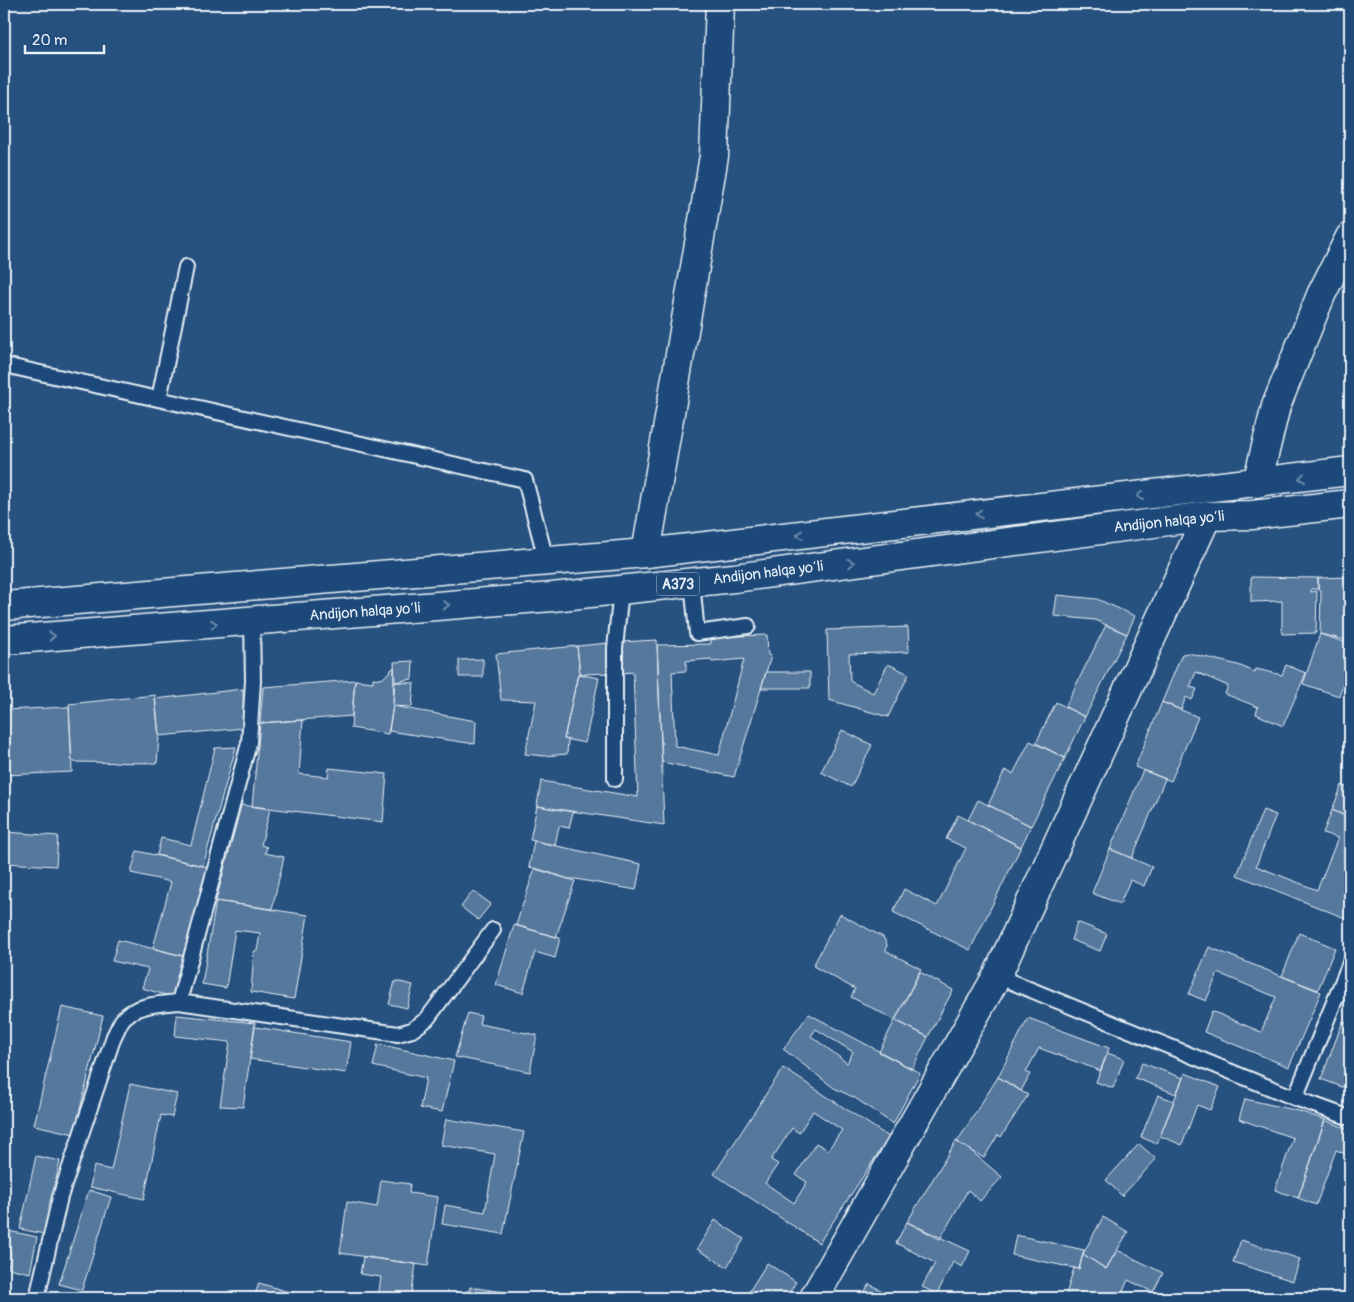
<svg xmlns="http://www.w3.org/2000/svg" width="1354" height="1302" viewBox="0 0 1354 1302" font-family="Pangolin,sans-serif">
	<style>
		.building { fill: #57789d; stroke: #e8f1f8; fill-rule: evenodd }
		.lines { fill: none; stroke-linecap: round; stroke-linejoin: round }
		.service-casing { stroke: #e8f1f8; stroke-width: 18 }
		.minor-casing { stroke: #e8f1f8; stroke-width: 31 }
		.tertiary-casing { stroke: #e8f1f8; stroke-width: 31 }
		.trunk-casing { stroke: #e8f1f8; stroke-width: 31 }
		.service { stroke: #1f4a7a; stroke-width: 14 }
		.minor { stroke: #1f4a7a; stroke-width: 28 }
		.tertiary { stroke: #1f4a7a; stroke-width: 28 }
		.trunk { stroke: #1f4a7a; stroke-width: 28 }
		.oneway { stroke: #6f8dac }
		.labels { text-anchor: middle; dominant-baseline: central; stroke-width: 5; stroke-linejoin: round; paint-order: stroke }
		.shield { fill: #1f4a7a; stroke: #acbfd2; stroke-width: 1 }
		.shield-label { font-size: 14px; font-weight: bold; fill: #e8f1f8 }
		.street-label { font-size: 15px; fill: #e8f1f8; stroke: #1f4a7a }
	</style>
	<rect width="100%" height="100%" fill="#27517f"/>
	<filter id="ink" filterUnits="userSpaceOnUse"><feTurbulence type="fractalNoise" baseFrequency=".02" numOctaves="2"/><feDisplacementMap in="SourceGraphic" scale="10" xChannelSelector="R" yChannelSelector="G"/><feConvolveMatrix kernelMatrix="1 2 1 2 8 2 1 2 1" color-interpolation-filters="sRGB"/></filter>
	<g filter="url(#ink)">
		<!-- building -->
		<path class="building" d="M1251 577 1318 578V589H1311V592L1317 591 1316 633 1282 634V601L1251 602Z
			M1349 577V607L1350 641 1320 634 1321 590H1318V578Z
			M1057 595 1097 599 1135 616 1127 634 1095 620 1054 616Z
			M1106 625 1127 634 1085 717 1065 707Z
			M908 627 909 652 849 654 850 681 873 693 888 664 909 674 888 717 829 700 827 630Z
			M1320 634 1350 644V662L1339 696 1303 684Z
			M767 635 768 655 771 656 734 777 662 762 657 645 711 644V637ZM711 659 712 662 744 659 719 755 675 746 672 672 686 671V661Z
			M657 640 664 825 537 806 541 781 638 797 633 672 622 673 621 642Z
			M609 643 611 673 580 674 577 646Z
			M577 646 580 674H578L564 739 568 740 567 754 544 756 525 754 536 701 501 700 496 654Z
			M1188 653 1238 665 1255 672 1256 669 1282 675 1286 665 1306 673 1283 726 1256 714 1258 707 1225 694 1228 686 1196 672 1190 687 1197 689 1192 700 1186 697 1181 710 1162 702 1182 654Z
			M483 659V677H459V660Z
			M413 661 412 679 395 682 394 662Z
			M394 667 393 706 388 734 351 728 355 680 373 682V678L382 679Z
			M766 672H810V688H761Z
			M578 674 599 678 585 743 564 739Z
			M355 680 352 716 260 723 263 687Z
			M395 682 414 683 412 707 393 706Z
			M243 689 244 728 159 736 155 699Z
			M155 695 159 736 157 763 72 762 69 704Z
			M1056 702 1085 717 1065 758 1036 743Z
			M1162 702 1198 717 1171 781 1135 767Z
			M393 706 476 721 475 744 389 731Z
			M69 707 72 772 4 775V710Z
			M303 720 299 774 328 777 329 768 387 774 383 822 252 806 260 723Z
			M842 730 872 745 851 787 821 772Z
			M1030 741 1065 758 1031 826 988 805 1005 770 1013 774Z
			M236 747 203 866 157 855 161 838 191 845 215 748Z
			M1143 770 1165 779 1132 858 1110 849Z
			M1342 785 1350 789V818L1332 810Z
			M978 800 1031 826 1021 847 968 820Z
			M241 805 270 809 261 845 267 847 265 853 284 857 272 909 216 901Z
			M537 806 573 812 569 828 559 826 555 845 530 840Z
			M1263 810 1276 815 1256 866 1317 890 1338 838 1323 833 1332 810 1350 818V920L1237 875Z
			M958 815 1021 847 970 950 893 912 904 889 937 906 966 848 946 839Z
			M6 832 58 836 56 866 4 863Z
			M534 841 641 864 636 890 576 879H568L529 867Z
			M1110 849 1152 867 1144 886 1130 880 1120 904 1092 893Z
			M137 851 208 867 183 956 153 948 171 882 131 873Z
			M535 868 575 881 556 937 516 925Z
			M473 891 491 904 478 920 461 907Z
			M216 901 308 915 294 999 251 992 254 951H257L260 933 235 930 226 988 202 984Z
			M840 914 883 937 887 944 886 951 921 969 895 1020 851 997 855 989 813 966Z
			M1077 922 1107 934 1100 951 1071 940Z
			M514 925 560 938 555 958 535 952 523 993 496 985Z
			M1299 933 1335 948 1318 990 1282 976Z
			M118 940 183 956 172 997 142 988 148 969 112 961Z
			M1209 947 1321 992 1289 1067 1204 1032 1212 1011 1261 1032 1276 997 1218 973 1206 1001 1189 994Z
			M920 972 953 990 928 1037 895 1020Z
			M395 981 413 985 407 1008 389 1004Z
			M62 1007 103 1016 74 1134 34 1125Z
			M468 1013 481 1016 479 1024 537 1035 530 1072 455 1057Z
			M809 1014 920 1073 893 1124 855 1098 834 1088 783 1049ZM816 1029 853 1052 847 1063 811 1036Z
			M177 1015 255 1023 243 1107 220 1106 230 1042 175 1036Z
			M1028 1018 1109 1048 1101 1071 1039 1048 1026 1072 1030 1074 1021 1091 998 1077Z
			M895 1020 928 1037 912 1069 879 1052Z
			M1343 1021 1350 1023V1090L1321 1079Z
			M255 1027 351 1042 346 1073 250 1059Z
			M378 1044 454 1061 442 1112 420 1108 426 1078 373 1066Z
			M1107 1053 1124 1059 1113 1088 1096 1082Z
			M1142 1063 1183 1078 1176 1094 1135 1078Z
			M783 1068 889 1137 819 1243 714 1174ZM813 1111 842 1130 828 1150 816 1143 796 1175 807 1182 794 1203 765 1183 778 1164 771 1160 792 1128 799 1133Z
			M1185 1073 1220 1087 1210 1110 1197 1105 1182 1145 1160 1136Z
			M998 1077 1028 1095 1001 1137 998 1135 984 1158 957 1142Z
			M130 1084 177 1094 172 1117 161 1115 144 1199 90 1187 94 1166 111 1170Z
			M1158 1095 1174 1101 1157 1144 1141 1137Z
			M1245 1099 1299 1111 1325 1120 1298 1198 1275 1190 1293 1138 1239 1119Z
			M446 1119 524 1132 503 1234 442 1224 445 1205 485 1212 495 1154 441 1145Z
			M1325 1120 1350 1130V1156L1336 1150 1316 1205 1298 1198Z
			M956 1141 971 1151 1002 1177 980 1201 968 1190 940 1239 907 1222Z
			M1139 1144 1156 1159 1122 1196 1106 1180Z
			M36 1156 60 1161 44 1234 20 1229Z
			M381 1180 410 1184 409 1193 438 1197 428 1266 340 1253 347 1202 377 1207Z
			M89 1190 111 1197 82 1290 59 1284Z
			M1103 1217 1128 1232 1106 1269 1083 1254Z
			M715 1220 744 1239 727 1267 697 1249Z
			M907 1222 970 1251 962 1267 953 1262 937 1294 922 1287 935 1263 896 1243Z
			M4 1230 37 1237 30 1273 8 1268 11 1253 4 1252Z
			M1016 1235 1084 1250 1079 1269 1012 1255Z
			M1241 1240 1300 1259 1293 1281 1233 1262Z
			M1117 1250 1163 1273 1153 1292 1128 1280 1120 1298H1109L1090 1292 1088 1298H1065L1074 1268 1079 1269 1083 1254 1106 1269Z
			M363 1257 416 1264 411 1298H378L381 1277 360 1274Z
			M767 1263 796 1282 786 1298H745Z
			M259 1283 292 1293 290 1298H254Z
			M869 1284 896 1298H861Z
			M470 1287 489 1290 487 1298H433L434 1294 465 1297 466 1291H469Z
			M489 1290 506 1292 505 1298H487Z"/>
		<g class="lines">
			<!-- service casing -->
			<g class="service-casing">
				<path id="service" d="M4 365 525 480 547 563
					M159 399 186 267
					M692 582 697 633 748 626
					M615 779V648L621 590
					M997 976 1295 1098 1350 1118
					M179 1002 249 743 253 681 252 621
					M1295 1098 1350 963
					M37 1298 60 1197 114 1036C117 1031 119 1024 123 1019 135 1004 162 1004 179 1002L398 1034 412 1030 427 1019 493 930"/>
			</g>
			<!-- minor casing -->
			<g class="minor-casing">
				<path id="minor" d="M646 553 714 156 720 4"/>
			</g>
			<!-- tertiary casing -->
			<g class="tertiary-casing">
				<path id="tertiary" d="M1257 483 1276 406 1321 295 1350 237
					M814 1298 997 976 1207 516"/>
			</g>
			<!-- trunk casing -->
			<g class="trunk-casing">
				<path id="trunk" d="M4 606 646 553 1350 471
					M4 640 552 597 734 578 1207 516 1252 515 1350 504"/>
			</g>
			<!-- service -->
			<use href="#service" class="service"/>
			<!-- minor -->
			<use href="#minor" class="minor"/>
			<!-- tertiary -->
			<use href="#tertiary" class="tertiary"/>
			<!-- trunk -->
			<use href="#trunk" class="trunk"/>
		</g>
		<!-- one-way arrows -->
		<defs><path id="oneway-chevron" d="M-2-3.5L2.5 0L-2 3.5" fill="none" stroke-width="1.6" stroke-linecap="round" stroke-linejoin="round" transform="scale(1.25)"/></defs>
		<g class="oneway">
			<use href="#oneway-chevron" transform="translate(1302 478) rotate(173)"/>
			<use href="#oneway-chevron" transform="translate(1140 496) rotate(174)"/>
			<use href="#oneway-chevron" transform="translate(979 514) rotate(174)"/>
			<use href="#oneway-chevron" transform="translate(800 535) rotate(173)"/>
			<use href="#oneway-chevron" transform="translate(851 563) rotate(-7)"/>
			<use href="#oneway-chevron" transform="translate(446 605) rotate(-4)"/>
			<use href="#oneway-chevron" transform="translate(214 624) rotate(-4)"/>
			<use href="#oneway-chevron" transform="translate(52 636) rotate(-5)"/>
		</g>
	</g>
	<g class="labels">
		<!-- shield labels -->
		<rect class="shield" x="657" y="572.5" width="42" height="23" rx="4"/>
		<g class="shield-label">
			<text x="678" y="584">A373</text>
		</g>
		<!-- street labels -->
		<g class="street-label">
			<text transform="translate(1169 522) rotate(-6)">Andijon halqa yo‘li</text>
			<text transform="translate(768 573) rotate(-7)">Andijon halqa yo‘li</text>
			<text transform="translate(365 612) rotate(-4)">Andijon halqa yo‘li</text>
		</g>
	</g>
	<!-- margin -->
	<rect width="1354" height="1302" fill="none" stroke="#1f4a7a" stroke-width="20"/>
	<rect x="10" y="10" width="1334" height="1282" fill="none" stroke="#e8f1f8" stroke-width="2" filter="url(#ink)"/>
	<!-- scale -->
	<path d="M25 45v8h79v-8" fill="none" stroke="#e8f1f8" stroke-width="2.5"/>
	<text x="32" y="45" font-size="15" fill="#e8f1f8" stroke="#1f4a7a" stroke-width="4" paint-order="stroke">20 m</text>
</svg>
